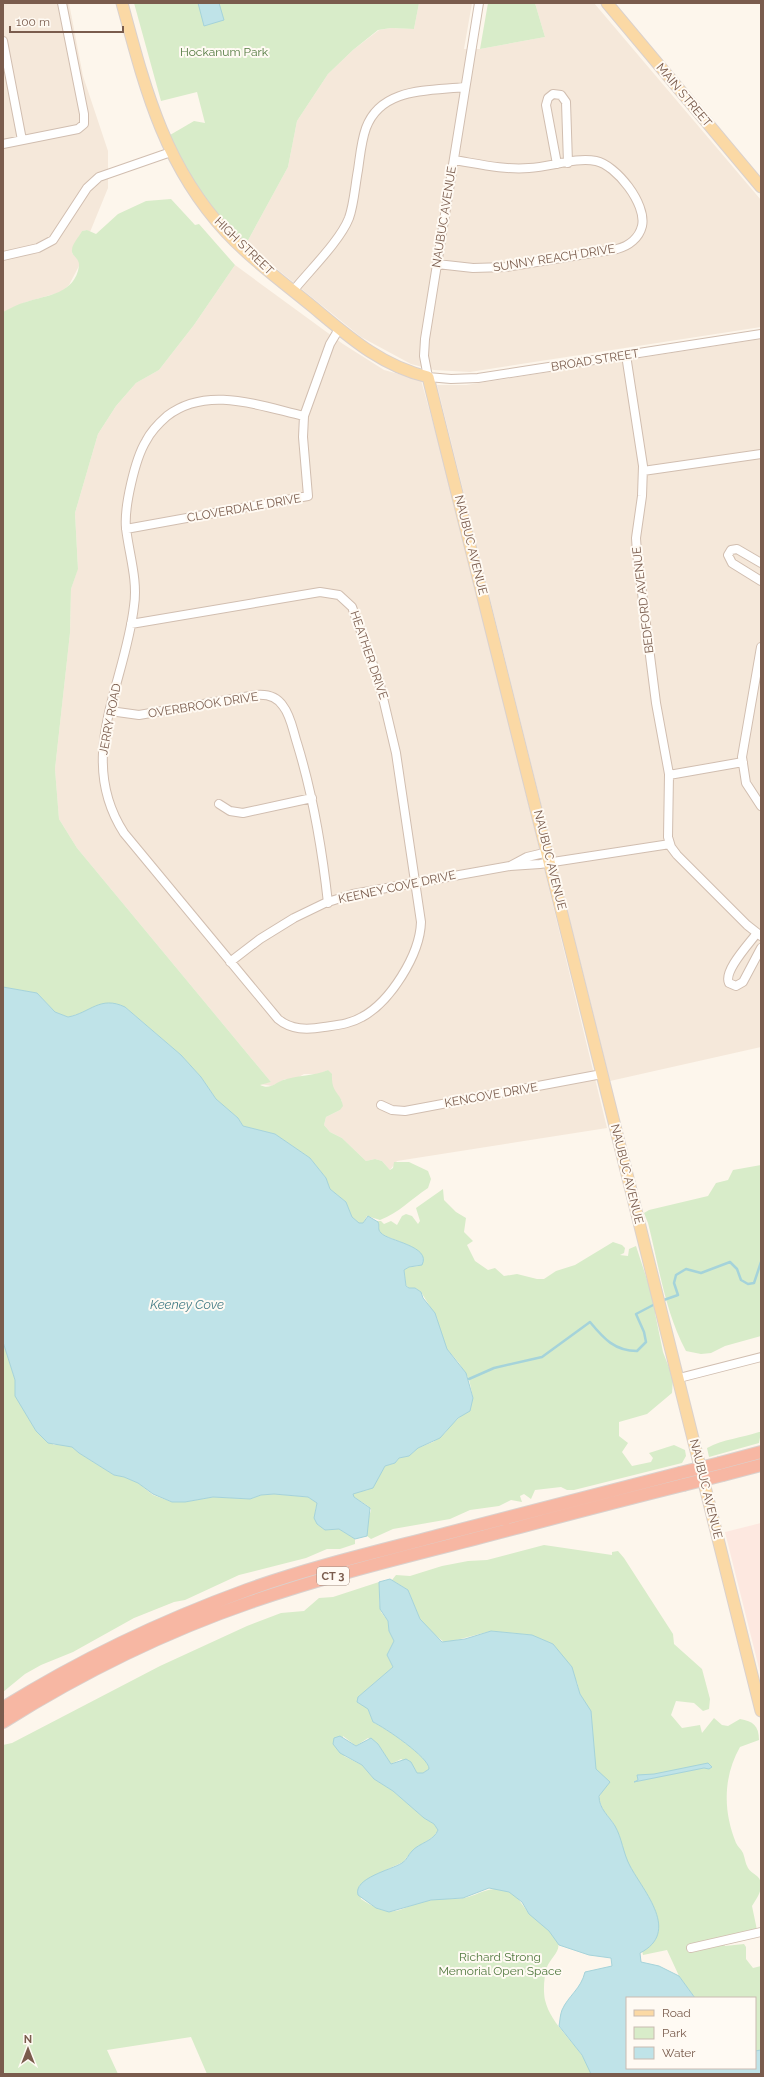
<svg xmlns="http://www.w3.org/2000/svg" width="764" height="2077" viewBox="0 0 764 2077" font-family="Raleway,sans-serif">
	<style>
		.residential { fill: #f5e8da }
		.commercial { fill: #fde8e0 }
		.green { fill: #d8ecc9 }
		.water { fill: #bfe3e8; stroke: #a5d3da }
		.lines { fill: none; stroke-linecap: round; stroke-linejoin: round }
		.stream { stroke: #a5d3da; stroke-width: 2.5 }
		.minor-casing { stroke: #d1beb0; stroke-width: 10 }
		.major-casing { stroke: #dad1cd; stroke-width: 13 }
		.highway-casing { stroke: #dad1cd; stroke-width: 14 }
		.minor { stroke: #fff; stroke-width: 8 }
		.major { stroke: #fbd9a5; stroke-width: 11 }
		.highway { stroke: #f7b7a3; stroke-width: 12 }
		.highway-bridge-casing { stroke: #dad1cd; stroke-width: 14; stroke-linecap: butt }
		.highway-bridge { stroke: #f7b7a3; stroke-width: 12 }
		.labels { text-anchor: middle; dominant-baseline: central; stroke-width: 4; stroke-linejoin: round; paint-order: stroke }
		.shield { fill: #fffaf3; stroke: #a28b7f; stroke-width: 1 }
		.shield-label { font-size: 11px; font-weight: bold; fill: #7a5c4d }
		.park-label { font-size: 12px; fill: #537a41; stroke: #fffaf3 }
		.street-label { font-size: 12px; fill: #7a5c4d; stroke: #fffaf3 }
		.water-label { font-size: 13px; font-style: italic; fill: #437c86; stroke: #fffaf3 }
	</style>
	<rect width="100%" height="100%" fill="#fdf6ec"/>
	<!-- residential -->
	<path class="residential" d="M3 3H69L83 76 108 151V188L90 232 87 230 82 231 72 253 79 261V266L69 285 61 292 26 302 3 312Z
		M419 3H472L464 49H480L545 37 535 3H594L761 200V327L470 372 434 370 411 364 361 337 246 244 288 167 297 121 328 74 353 50 379 30 391 28 414 29Z
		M235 265 343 344 384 370 421 380 456 506 607 1128 397 1161 390 1170 382 1161 375 1159 366 1161 342 1138 330 1132 324 1125 326 1117 340 1110 342 1101 333 1089 328 1070 319 1074H304L295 1079H285L272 1086 260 1084 271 1082 77 848 59 819 55 769 70 633 71 589 78 568 75 513 98 434 116 406 136 383 159 370 194 325Z
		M761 339V1047L610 1081 437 385H466Z"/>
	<!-- commercial -->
	<path class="commercial" d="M761 1523V1676L725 1532Z"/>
	<!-- green -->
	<path class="green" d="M134 3H419L414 29 391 28 378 30 353 50 328 74 297 121 288 167 246 244 216 214 181 163 170 135 194 121 205 123 197 92 161 101Z
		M488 3H535L545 37 480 49Z
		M171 199 195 225 199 224 235 265 194 325 159 370 136 383 116 406 98 434 75 513 78 569 71 589 70 633 55 769 59 819 77 848 271 1082 260 1085C270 1090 275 1083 283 1080 298 1075 314 1076 328 1070L332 1074C331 1094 341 1092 343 1106L340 1110 326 1117 324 1125 330 1132 342 1138 366 1161 375 1159 382 1161 390 1170 393 1168 394 1162H409L428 1171 431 1179 428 1188C411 1199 399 1213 380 1220L367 1216 363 1223H359L352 1217 346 1202 330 1189 326 1178 310 1158 275 1134 243 1126 238 1118 216 1099 201 1077 181 1055 125 1007 81 1013 68 1017 55 1012 37 993 3 987V312C11 308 18 304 26 302 47 295 75 294 79 266 80 258 71 256 72 250 72 244 79 237 82 231L87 230 96 234 118 214 146 201Z
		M761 1165V1336L725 1346 711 1353 701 1354 686 1351C665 1312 659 1266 648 1223L644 1213 649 1210 708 1196 716 1183 728 1180 733 1170Z
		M443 1189 444 1200 456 1212 466 1218 464 1232 473 1241 467 1245 475 1261 488 1270 495 1268 504 1276 517 1274 537 1279H544L556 1271 575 1265 613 1242 622 1245 625 1248 624 1253 620 1255 628 1256 629 1249 636 1246 653 1298 656 1299 655 1313 663 1352 673 1378 672 1393 647 1414 619 1422V1436L628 1443 622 1452 632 1466 651 1462 653 1458 649 1453 674 1445 685 1450 686 1456 682 1463 574 1490H567L561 1487 535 1490 531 1499 524 1494 520 1496 522 1502 511 1500 499 1506 470 1510 450 1519 393 1529 371 1539 367 1536V1523L371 1510 368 1506 354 1497 353 1494 356 1492 368 1490 385 1466 395 1463 399 1458 409 1456 418 1448 433 1442 445 1433 451 1425 461 1416 473 1398 469 1379 459 1363 447 1349 440 1333 437 1318 421 1292 415 1288H409L406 1285 404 1270 409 1267 419 1266 420 1253 408 1245 381 1234 378 1228 379 1226 377 1221H381L384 1224 391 1221 397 1225 402 1216 406 1214 412 1216 418 1224 420 1221 416 1208Z
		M3 1342 15 1380 17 1398 36 1431 54 1445 61 1444 72 1447 79 1453 114 1475 124 1477 138 1483 153 1495 172 1502H185L213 1497 250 1499 261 1495 274 1494 308 1497 317 1503 315 1511 317 1524 325 1530 339 1529 355 1539V1544L340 1549H327L306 1558 239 1575 185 1600 174 1602 134 1618 73 1652 41 1665 25 1674 3 1692Z
		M759 1432H761L759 1443 709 1457 707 1448C723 1439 742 1438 759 1432Z
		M544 1545 612 1555V1552L618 1551 624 1558 673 1634 674 1644 702 1669 710 1699 709 1709 703 1711 694 1703 676 1701 671 1715 682 1728 700 1725 702 1733 714 1718 722 1725 728 1726 740 1719C753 1721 759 1726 759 1740L740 1747C723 1777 723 1811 736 1843 738 1847 741 1849 743 1853 745 1858 745 1863 748 1868 752 1875 760 1874 761 1884 762 1891 756 1900 752 1906L757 1930 722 1939 725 1946 744 1944 746 1947V1959L753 1968 761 1966V2050L755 2051V1998H695L679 1976 667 1950 643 1955 614 1824 603 1810 599 1799 601 1792 595 1769 591 1712 580 1694 577 1682 553 1644 531 1635 491 1631 445 1643 428 1629 420 1619 408 1590 392 1580 396 1575 410 1576 442 1566 468 1561 487 1560Z
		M379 1582V1601L381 1612 388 1621 389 1631 394 1641 387 1655 393 1667 358 1697 368 1709 373 1722C384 1727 430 1758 429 1769L423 1773H417L413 1766 401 1759 391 1764 378 1744 368 1738 356 1746 343 1736 344 1756 362 1765 374 1779 393 1791 424 1818 434 1824 438 1830 434 1836 412 1851 403 1862 373 1876 359 1886 361 1899C398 1923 396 1906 432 1900 444 1897 456 1901 468 1897 484 1892 493 1884 511 1893 521 1899 523 1908 531 1915 540 1924 553 1931 558 1943 561 1951 549 1960 547 1967 544 1976 543 1991 545 2000 552 2029 583 2046 591 2074H207L191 2037 107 2050 118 2074H3V1745L12 1743 160 1666 247 1626 281 1613 304 1611 319 1598 333 1597Z"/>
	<!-- water -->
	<path class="water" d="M198 3H219L224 20 204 26Z
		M3 987 37 993 55 1012 68 1017C90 1013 100 995 125 1007L181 1055 201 1077 216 1099 238 1118 243 1126 275 1134 310 1158 326 1178 330 1189 346 1202 352 1217 359 1223H363L368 1216 378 1222C380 1226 377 1229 381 1233 388 1241 432 1246 422 1265L409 1267 404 1270 406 1286 409 1288H415L421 1292 423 1298 435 1313 447 1349 466 1373 473 1398 470 1411 458 1418 440 1438 418 1448 409 1456 399 1458 395 1463 385 1466 373 1488 353 1494 354 1497 370 1508 367 1536 355 1539 339 1529 325 1530 317 1524 314 1518 317 1503 308 1497 274 1494 261 1495 250 1499 213 1497 185 1502H172L153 1494 138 1483 124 1477 114 1475 79 1453 72 1447 48 1443 36 1431 15 1396V1380L3 1342Z
		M390 1579 408 1590 420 1619 442 1642 465 1639 491 1631 532 1635 553 1644 572 1667 580 1694 591 1711 596 1769 610 1782 599 1796C599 1809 609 1816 615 1826 622 1838 623 1853 630 1866 644 1892 681 1932 640 1953L641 1962 659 1966 679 1976 695 1998H627V2068H755V2051L761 2050V2074H591L582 2055 559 2026C560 2021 560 2015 562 2010 568 1996 581 1989 585 1972L612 1966 611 1958 589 1955 559 1945 549 1931 529 1914 522 1902 509 1892 489 1888 463 1898 431 1900 389 1912 376 1908 358 1895C353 1878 391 1870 402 1863 407 1860 408 1855 412 1851 419 1843 434 1841 438 1830L434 1824 424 1818 393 1791 374 1779 362 1765 340 1753 333 1744 334 1738 340 1736 356 1746 371 1738 378 1744 391 1764 406 1759 411 1762 417 1773H423L429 1769C430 1758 384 1727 373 1722L368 1709 357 1702 358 1697 393 1667 387 1655 394 1641 389 1631 388 1621 380 1609 379 1582Z
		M708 1763 712 1767 709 1769 704 1768 634 1782 638 1780 637 1775 654 1774Z"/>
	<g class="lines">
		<!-- stream -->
		<path class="stream" d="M661 1301 678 1295 674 1283 676 1275 686 1269 701 1273 730 1262 737 1269 741 1280 748 1284 754 1283 761 1262
			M469 1379 494 1368 542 1357 590 1322C604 1339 615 1351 637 1351L646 1342 644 1332 636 1314 657 1303"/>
		<!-- minor casing -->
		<g class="minor-casing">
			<path id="minor" d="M479 3 425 339 424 356 428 377 451 379 478 378 761 334
				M3 41 22 140
				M3 144 78 129 84 124V114L62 3
				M557 164 546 105 548 98 553 94 561 95 566 102 568 163
				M3 256 38 248 53 240 87 188 99 177 171 152
				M437 264 473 268 506 267 617 249C629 246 639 238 642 226 647 204 616 165 596 161 575 157 551 167 529 168 504 170 479 164 454 160
				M293 291C309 271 340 241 349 218 354 204 355 186 358 170 360 157 361 142 366 128 381 87 429 91 465 87
				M626 355 643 466 642 496 636 538 637 553 656 703 669 774 668 837 671 847 677 855 747 925 761 936
				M643 471 761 454
				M126 529 308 496 303 437 304 416 330 344 339 329
				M761 563 737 549 731 550 728 555 732 563 761 581
				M131 624 320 592 339 595 352 607 379 681 396 753 421 922C420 955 390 1002 362 1017 350 1024 337 1025 324 1027 307 1030 291 1030 278 1019L124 833C75 757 125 685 134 606 138 580 129 554 126 528 124 507 135 459 146 441 151 431 159 423 167 416 207 385 260 406 304 416
				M761 647 742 757 746 783 761 806
				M110 711 139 715 256 695C267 694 277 697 283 706 291 716 293 731 297 743 313 795 322 848 328 903
				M669 775 743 762
				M219 804 230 811 243 813 312 798
				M510 866 527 857 548 852
				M757 933C749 944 723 971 729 983L736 986 743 982 761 948
				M230 962 260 939 294 918 325 903 353 894 510 866 540 864 670 844
				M381 1105 392 1110 405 1111 602 1074
				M679 1378 761 1357
				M691 1948 761 1932"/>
		</g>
		<!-- major casing -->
		<g class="major-casing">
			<path id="major" d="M122 3C145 88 164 165 226 232 252 260 284 283 313 307 349 337 381 366 428 377L761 1711
				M607 3 761 187"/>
		</g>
		<!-- highway casing -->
		<g class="highway-casing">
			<path id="highway" d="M720 1463 761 1452
				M723 1475 761 1465
				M3 1708C80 1660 162 1621 247 1590 314 1566 384 1550 452 1532 528 1513 604 1493 680 1473
				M3 1722C81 1673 164 1632 251 1602 317 1579 384 1562 451 1545 528 1525 606 1504 683 1485"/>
		</g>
		<!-- minor -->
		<use href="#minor" class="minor"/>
		<!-- major -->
		<use href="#major" class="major"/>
		<!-- highway -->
		<use href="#highway" class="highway"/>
		<!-- highway-bridge casing -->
		<g class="highway-bridge-casing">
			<path id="highway-bridge" d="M680 1473 720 1463
				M683 1485 723 1475"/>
		</g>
		<!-- highway-bridge -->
		<use href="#highway-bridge" class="highway-bridge"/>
	</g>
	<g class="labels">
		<!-- shield labels -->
		<rect class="shield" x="317" y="1567" width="32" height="18" rx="3"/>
		<g class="shield-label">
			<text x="333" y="1576">CT 3</text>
		</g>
		<!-- park labels -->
		<g class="park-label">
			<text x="224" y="52">Hockanum Park</text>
			<text x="500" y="1957">Richard Strong<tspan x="500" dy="14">Memorial Open Space</tspan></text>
		</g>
		<!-- street labels -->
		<g class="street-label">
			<text transform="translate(684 95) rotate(50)">MAIN STREET</text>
			<text transform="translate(444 217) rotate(-81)">NAUBUC AVENUE</text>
			<text transform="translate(244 246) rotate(44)">HIGH STREET</text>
			<text transform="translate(554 258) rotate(-9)">SUNNY REACH DRIVE</text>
			<text transform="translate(595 360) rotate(-9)">BROAD STREET</text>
			<text transform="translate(244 508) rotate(-10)">CLOVERDALE DRIVE</text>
			<text transform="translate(471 545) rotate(76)">NAUBUC AVENUE</text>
			<text transform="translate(643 600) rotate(-97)">BEDFORD AVENUE</text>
			<text transform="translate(369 655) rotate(71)">HEATHER DRIVE</text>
			<text transform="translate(203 705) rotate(-9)">OVERBROOK DRIVE</text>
			<text transform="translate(110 719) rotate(-79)">JERRY ROAD</text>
			<text transform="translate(550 860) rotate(76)">NAUBUC AVENUE</text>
			<text transform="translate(397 887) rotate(-12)">KEENEY COVE DRIVE</text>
			<text transform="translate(491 1095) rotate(-10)">KENCOVE DRIVE</text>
			<text transform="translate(627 1174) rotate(76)">NAUBUC AVENUE</text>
			<text transform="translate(706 1489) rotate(76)">NAUBUC AVENUE</text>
		</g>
		<!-- water labels -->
		<g class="water-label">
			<text x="187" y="1304">Keeney Cove</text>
		</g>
	</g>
	<!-- border -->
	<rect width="764" height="2077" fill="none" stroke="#7a5c4d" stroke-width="8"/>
	<!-- legend -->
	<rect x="626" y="1997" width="130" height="72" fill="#fffaf3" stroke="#cabbb1"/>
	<rect x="634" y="2010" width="20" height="6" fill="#fbd9a5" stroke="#cabbb1"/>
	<text x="662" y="2017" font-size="12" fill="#7a5c4d">Road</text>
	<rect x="634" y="2027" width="20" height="12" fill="#d8ecc9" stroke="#cabbb1"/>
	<text x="662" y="2037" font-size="12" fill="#7a5c4d">Park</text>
	<rect x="634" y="2047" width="20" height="12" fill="#bfe3e8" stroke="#cabbb1"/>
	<text x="662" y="2057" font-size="12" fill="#7a5c4d">Water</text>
	<!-- north arrow -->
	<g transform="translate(28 2049)" stroke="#fffaf3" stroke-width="3" paint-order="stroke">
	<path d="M0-3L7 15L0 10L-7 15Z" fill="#7a5c4d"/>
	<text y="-6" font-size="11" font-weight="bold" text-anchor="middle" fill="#7a5c4d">N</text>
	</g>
	<!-- scale -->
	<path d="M10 26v6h113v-6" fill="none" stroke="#7a5c4d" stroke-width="2"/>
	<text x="16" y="26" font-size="12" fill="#7a5c4d" stroke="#fffaf3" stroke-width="3" paint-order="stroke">100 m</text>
</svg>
